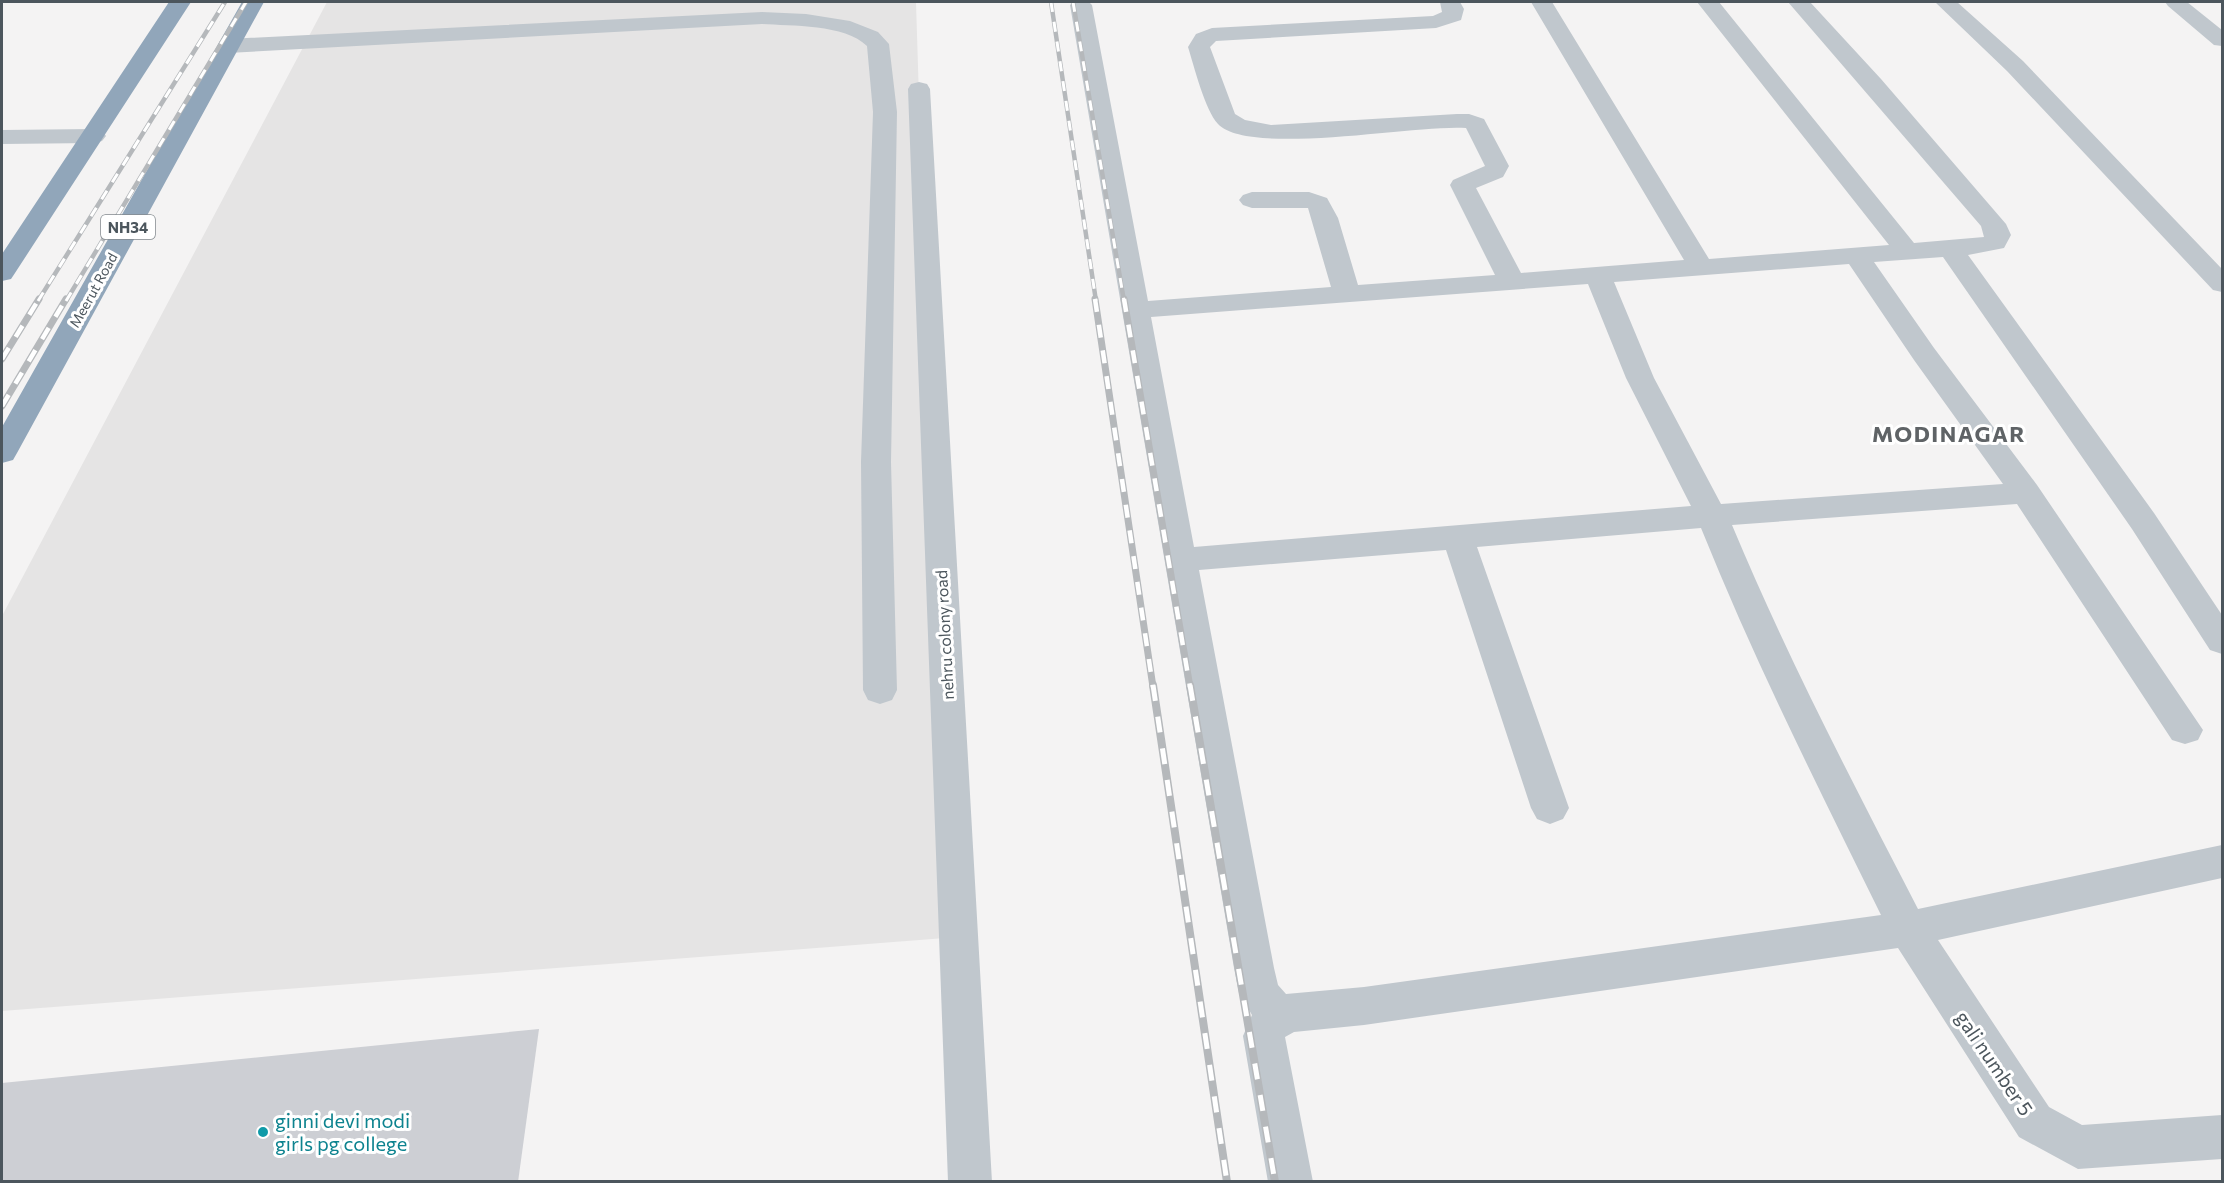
<svg xmlns="http://www.w3.org/2000/svg" width="2224" height="1183" viewBox="0 0 2224 1183" font-family="Commissioner,sans-serif">
	<style>
		.education { fill: #e5e4e4 }
		.building { fill: #cdcfd4 }
		.lines { fill: none; stroke-linecap: round; stroke-linejoin: round }
		.minor { fill: #c0c7cd; fill-rule: evenodd }
		.highway { fill: #91a6ba; fill-rule: evenodd }
		.rail-far2-casing { stroke: #b5b8bb; stroke-width: 4.5 }
		.rail-far1-casing { stroke: #b5b8bb; stroke-width: 7 }
		.rail-casing { stroke: #b5b8bb; stroke-width: 8 }
		.rail-far2 { stroke: #fff; stroke-width: 3; stroke-dasharray: 10; stroke-linecap: butt }
		.rail-far1 { stroke: #fff; stroke-width: 4.5; stroke-dasharray: 13; stroke-linecap: butt }
		.rail { stroke: #fff; stroke-width: 5; stroke-dasharray: 16; stroke-linecap: butt }
		.culture-dot { fill: #0f9aa8; stroke: #fff; stroke-width: 2 }
		.labels { text-anchor: middle; dominant-baseline: central; stroke-width: 6; stroke-linejoin: round; paint-order: stroke }
		.far-street-label { font-size: 14px; fill: #4c565d; stroke: #fff }
		.shield { fill: #fff; stroke: #82898e; stroke-width: 1.5 }
		.shield-label { font-size: 15px; font-weight: bold; fill: #4c565d }
		.street-label { font-size: 16px; fill: #4c565d; stroke: #fff }
		.near-street-label { font-size: 20px; fill: #4c565d; stroke: #fff }
		.near-culture-label { font-size: 20px; fill: #0d838f; stroke: #fff; text-anchor: start }
		.district-label { font-size: 22px; font-weight: bold; letter-spacing: 1.5px; fill: #5f6366; stroke: #fff }
	</style>
	<rect width="100%" height="100%" fill="#f4f3f3"/>
	<!-- education -->
	<path class="education" d="M327 2H916L945 938 2 1011V616Z"/>
	<!-- building -->
	<path class="building" d="M539 1029 518 1182H2V1083Z"/>
	<g class="lines">
		<!-- minor -->
		<path class="minor" d="M1073 2H1089L1092 5 1148 301 1331 287 1308 208H1252L1243 205 1239 200 1243 195 1252 192H1309L1327 198 1338 218 1358 285 1495 275 1450 185 1453 180 1485 166 1466 128C1418 124 1249 157 1218 124 1205 110 1194 66 1188 47L1196 34 1212 28 1433 16 1442 12 1440 2H1460L1464 9 1461 20 1436 28 1216 41 1210 47 1235 114 1245 120 1271 125 1457 114H1469L1484 119 1509 166 1503 177 1476 188 1521 273 1684 260 1531 2H1552L1709 259 1889 245 1697 2H1719L1914 243 1984 237 1981 226 1788 2H1810L1881 79 2006 224 2011 235 2004 248 1968 255 2154 513 2222 615V654L2210 650 2132 529 1943 257 1874 262 1934 348 2037 485 2203 730 2198 740 2185 744 2172 740 2017 504 1732 525C1787 657 1853 783 1918 909L2222 845V878L1938 940 2049 1107 2082 1125 2222 1115V1159L2078 1169 2019 1137 1898 948 1364 1025 1294 1032 1285 1037 1313 1182H1268L1243 1036 1252 1015 1239 993 1234 968 1070 5ZM1849 264 1914 360 2003 484 1721 504 1654 378 1614 282ZM1588 284 1626 378 1691 506 1194 547 1151 317ZM1701 528C1754 660 1818 787 1881 915L1364 987 1286 994 1278 985 1274 968 1199 570 1446 550 1531 808 1537 819 1550 824 1563 819 1569 808 1477 547Z
			M1935 2H1957L2023 61 2222 269V292L2213 290 2007 71Z
			M2165 2H2187L2222 30V46L2214 45 2168 6Z
			M762 12 806 14 850 21 878 32 889 44 897 112 891 462 897 690 892 700 880 704 868 700 863 690 861 462 873 112 867 46C845 24 791 26 762 24L228 53 220 51 217 46 220 41 228 39Z
			M919 82 927 84 930 89 992 1182H948L908 89 911 84Z
			M94 129 102 131 106 136 102 141 94 143 2 144V130Z"/>
		<!-- highway -->
		<path class="highway" d="M169 2H191L15 273 11 279 2 281V254Z
			M242 2H264L17 453 13 460 2 463V427Z"/>
		<!-- rail-far2 casing -->
		<g class="rail-far2-casing">
			<path id="rail-far2" d="M1051 2 1096 301
				M1073 2 1124 301
				M38 301 225 2
				M66 301 246 2"/>
		</g>
		<!-- rail-far1 casing -->
		<g class="rail-far1-casing">
			<path id="rail-far1" d="M1095 299 1153 687
				M1124 299 1190 687
				M2 359 39 299
				M2 406 66 299"/>
		</g>
		<!-- rail casing -->
		<g class="rail-casing">
			<path id="rail" d="M1153 685 1227 1182
				M1190 685 1275 1182"/>
		</g>
		<!-- rail-far2 -->
		<use href="#rail-far2" class="rail-far2"/>
		<!-- rail-far1 -->
		<use href="#rail-far1" class="rail-far1"/>
		<!-- rail -->
		<use href="#rail" class="rail"/>
	</g>
	<!-- markers -->
	<circle class="culture-dot" cx="263" cy="1132" r="6"/>
	<g class="labels">
		<!-- far-street labels -->
		<g class="far-street-label">
			<text transform="translate(93 290) rotate(-61)">Meerut Road</text>
		</g>
		<!-- shield labels -->
		<rect class="shield" x="101" y="215" width="54" height="24" rx="4.5"/>
		<g class="shield-label">
			<text x="128" y="227">NH34</text>
		</g>
		<!-- street labels -->
		<g class="street-label">
			<text transform="translate(944 635) rotate(-93)">nehru colony road</text>
		</g>
		<!-- near-street labels -->
		<g class="near-street-label">
			<text transform="translate(1995 1063) rotate(56)">gali number 5</text>
		</g>
		<!-- near-culture labels -->
		<g class="near-culture-label">
			<text x="275" y="1120">ginni devi modi<tspan x="275" dy="23">girls pg college</tspan></text>
		</g>
		<!-- district labels -->
		<g class="district-label">
			<text x="1949" y="433">MODINAGAR</text>
		</g>
	</g>
	<!-- border -->
	<rect width="2224" height="1183" fill="none" stroke="#4c565d" stroke-width="6"/>
</svg>
